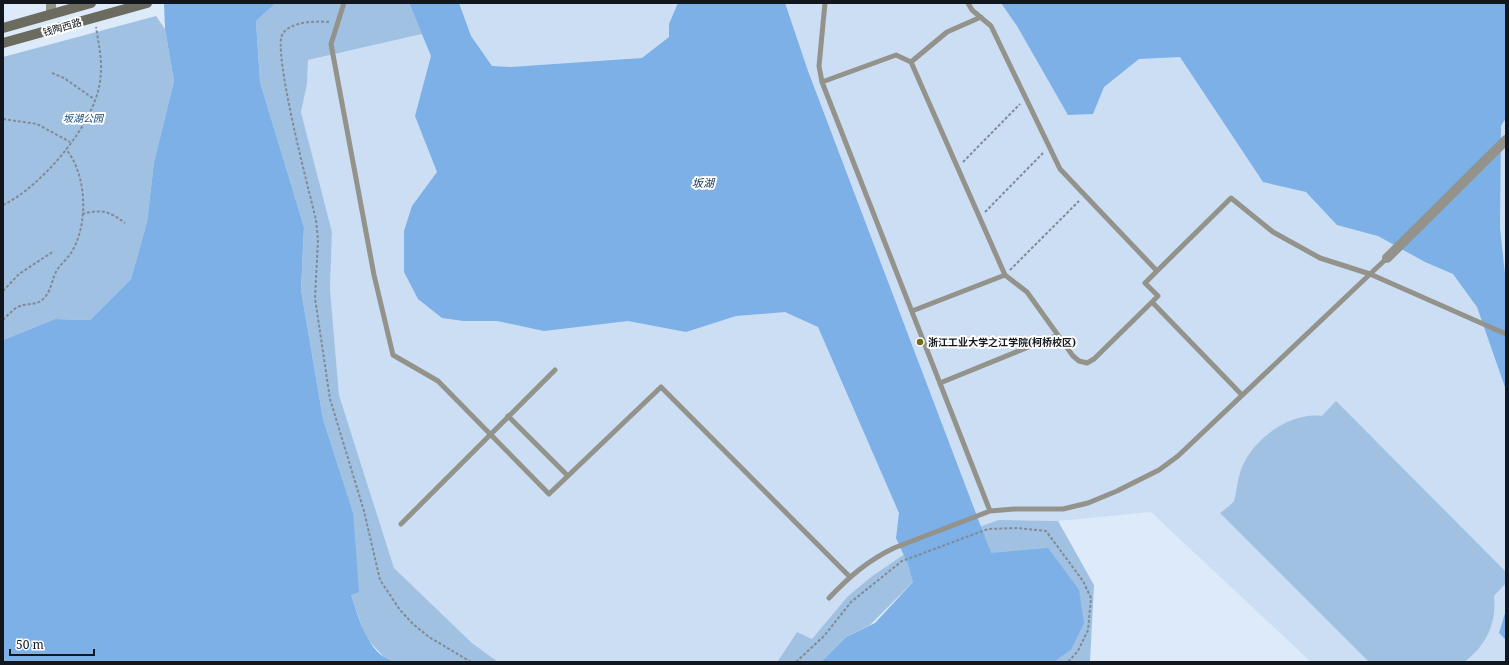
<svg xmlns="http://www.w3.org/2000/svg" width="1509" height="665" viewBox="0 0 1509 665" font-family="'Noto Serif','Noto Sans SC',serif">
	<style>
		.built { fill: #cbdef4 }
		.green { fill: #a1c1e3 }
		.water { fill: #7cb0e7 }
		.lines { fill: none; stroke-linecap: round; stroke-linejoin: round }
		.path { stroke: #818b96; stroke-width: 2; stroke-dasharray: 3 2; stroke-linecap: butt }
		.lane { stroke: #93938b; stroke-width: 5 }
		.street { stroke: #93938b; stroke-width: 10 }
		.secondary { stroke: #6b6b60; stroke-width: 10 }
		.poi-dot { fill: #6f6f10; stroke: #fff; stroke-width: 1.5 }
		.labels { text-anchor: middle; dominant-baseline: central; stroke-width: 4; stroke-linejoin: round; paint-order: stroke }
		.street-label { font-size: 10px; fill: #12171d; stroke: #fff }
		.park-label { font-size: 10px; font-style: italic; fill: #10477a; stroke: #fff }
		.poi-label { font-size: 10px; font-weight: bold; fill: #12171d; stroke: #fff; text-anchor: start }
		.water-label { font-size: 11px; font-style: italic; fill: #0a3054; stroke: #fff }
	</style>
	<rect width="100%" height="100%" fill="#dceaf9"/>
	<!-- built -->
	<path class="built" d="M409 3H1506V662H1311L1151 512 1058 521 998 520 903 555 871 577 847 597 812 639 797 632 776 662H498L472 643 394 568 339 395 330 289 332 232 301 112 307 84 308 60 422 34Z"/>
	<!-- green -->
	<path class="green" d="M276 3H409L422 34 308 60 307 84 301 112 332 232 330 289 339 395 394 568 472 643 498 662H395L387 660 366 638 351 595 353 512 323 419 301 290 304 227 260 82 256 21Z
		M156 16 165 29 174 81 154 162 147 222 131 279 90 320 55 319 3 340V57Z
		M1336 401 1506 572V583L1494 596C1497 623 1486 646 1464 662H1369L1220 513C1224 510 1231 505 1234 501 1236 496 1238 474 1243 465 1256 437 1291 412 1322 416Z
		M998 520 1058 521 1094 585 1090 662H1054L1071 650 913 582 870 625 846 637 821 662H777L797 632 812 639 847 597 871 577 903 555Z"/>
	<!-- water -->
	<path class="water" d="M164 3H276L256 21 260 82 304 227 301 290 323 419 353 512 359 592 351 595C360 620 367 654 395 662H3V340L55 319 90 320 131 279 147 222 154 162 174 81 165 29Z
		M409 3H459L471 36 492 66 511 67 642 58 669 37V24L678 3H785L808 71 991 553 1048 548 1079 590 1084 623 1071 650 1054 662H821L846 637 875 623 913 582 908 564 896 538 899 513 818 327 785 312 736 316 686 332 628 321 544 331 497 321H464L442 318 418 299 404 272V231L412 206 437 172 415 116 431 56Z
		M1001 3H1506V118L1501 126 1500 228 1506 283V390L1477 307 1453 274 1425 262 1378 236 1337 225 1306 192 1263 182 1180 57 1139 59 1104 87 1093 114 1068 115 1017 26Z
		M1506 610V640L1499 633Z"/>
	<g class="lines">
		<!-- path -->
		<path class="path" d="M329 22C316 21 293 21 283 33 271 48 310 194 316 220L318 240 315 298 330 399 364 511 380 580 400 610 413 624 429 637 471 662
			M52 73 64 78 94 99
			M3 119 37 124 70 142
			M963 162 1020 104
			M3 205C41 187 95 124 100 81 103 63 99 46 96 27
			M985 212 1043 153
			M82 214C102 209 109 211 125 223
			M1010 270 1079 201
			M3 291 19 274 54 251
			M3 320C8 315 13 309 20 306 28 303 38 306 45 297 52 289 52 278 57 270 61 264 67 259 71 253 89 224 87 175 66 149
			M796 662 824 636 851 602 902 561 988 529 1018 528 1046 531 1083 581 1091 598 1088 630 1078 651 1068 662"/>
		<!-- lane -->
		<path class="lane" d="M344 3 331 44 374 275 393 355 438 381 549 494 661 387 849 576
			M825 3 819 66 822 82 990 511
			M968 3 972 10 991 26 1060 169 1157 271 1231 198 1273 232 1320 258 1370 274 1506 334
			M981 17 947 32 911 62 1005 275 1027 292 1073 356 1079 361 1087 363 1094 359 1152 302
			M822 82 896 55 911 62
			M1157 271 1145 283 1158 296 1152 302 1242 395
			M912 311 1005 275
			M940 383 1058 335
			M508 416 568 476
			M401 524 555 370
			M829 598C849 577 867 561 894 548L990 511 1014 509H1063L1088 503 1117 491 1159 470 1178 456 1387 258"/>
		<!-- street -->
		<path class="street" d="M51 3V14
			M1387 258 1506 140"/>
		<!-- secondary -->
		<path class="secondary" d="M3 28 91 3
			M3 43 147 3"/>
	</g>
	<!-- markers -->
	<circle class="poi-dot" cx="920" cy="342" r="4"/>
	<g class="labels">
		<!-- street labels -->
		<g class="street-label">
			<text transform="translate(62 27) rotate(-16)">钱陶西路</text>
		</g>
		<!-- park labels -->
		<g class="park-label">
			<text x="83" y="118">坂湖公园</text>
		</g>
		<!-- poi labels -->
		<g class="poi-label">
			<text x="928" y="342">浙江工业大学之江学院(柯桥校区)</text>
		</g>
		<!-- water labels -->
		<g class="water-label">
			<text x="703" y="182">坂湖</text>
		</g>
	</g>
	<!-- border -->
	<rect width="1509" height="665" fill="none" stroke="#12171d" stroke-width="8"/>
	<!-- scale -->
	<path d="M10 649v6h84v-6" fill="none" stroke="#12171d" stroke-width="2"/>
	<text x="16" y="649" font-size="12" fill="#12171d" stroke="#ffffff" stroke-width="3" paint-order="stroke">50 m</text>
</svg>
